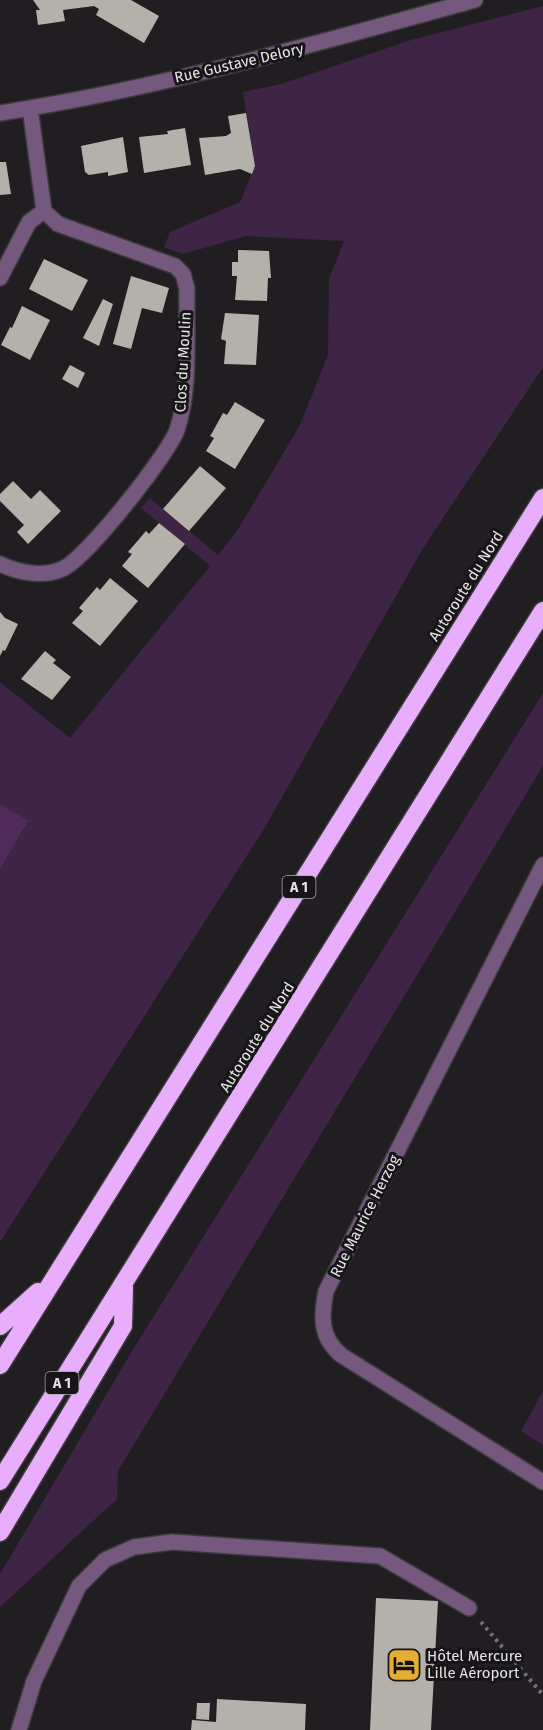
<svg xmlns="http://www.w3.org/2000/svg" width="543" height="1730" viewBox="0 0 543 1730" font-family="'Fira Sans',sans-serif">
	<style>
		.green { fill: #3e2445 }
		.water { fill: #502a5b }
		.building { fill: #b4b1aa }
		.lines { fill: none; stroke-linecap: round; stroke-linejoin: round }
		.minor-casing { stroke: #3d3a3e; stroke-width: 18 }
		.highway-casing { stroke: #3d3a3e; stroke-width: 21 }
		.path { stroke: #747175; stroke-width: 4; stroke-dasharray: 3 4.5; stroke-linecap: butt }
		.minor { stroke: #75587e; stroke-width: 15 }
		.highway { stroke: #e8adfb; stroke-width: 18 }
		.labels { text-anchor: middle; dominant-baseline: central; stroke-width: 6; stroke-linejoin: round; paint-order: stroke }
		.shield { fill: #181519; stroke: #a8a6a9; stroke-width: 1.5 }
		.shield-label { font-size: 14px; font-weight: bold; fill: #e6e4e7 }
		.street-label { font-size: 15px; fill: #e6e4e7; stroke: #181519 }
		.poi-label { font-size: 15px; fill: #e6e4e7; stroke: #181519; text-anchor: start }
	</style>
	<rect width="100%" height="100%" fill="#211e22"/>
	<!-- green -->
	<path class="green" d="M543 6V367L422 550 264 829 0 1242V869L29 822 0 804V682L70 738 210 566 141 508 150 498 218 555 237 531 300 425 328 355 329 279 344 241 246 236 183 254 164 247 170 232 240 202 255 166 243 92 281 84 411 40Z
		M543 693V766L118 1471 117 1499 0 1607V1574L132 1351Z
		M543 1391V1445L521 1431Z"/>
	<!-- water -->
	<path class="water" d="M0 804 29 821 0 869Z"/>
	<!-- building -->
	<path class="building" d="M33 0H131L159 16 144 43 96 15 99 9 94 6 63 10 65 21 38 25 36 10H40Z
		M246 113 255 166 252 174 240 169 205 175 199 138 226 136 231 133 228 116Z
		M185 128 191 165 144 173 139 137 168 134 167 131Z
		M123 137 128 172 108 176V172L89 175 85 172 81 146Z
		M0 162H6L11 194 0 195Z
		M238 250 269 251 271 278H268L267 301 235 300 237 276H232V262H238Z
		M44 259 88 280 72 311 29 289Z
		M131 276 169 288 162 313 142 308 131 349 113 344Z
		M103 299 113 304 99 346 83 338Z
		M22 306 50 320 30 360 1 345 10 327 12 328Z
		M225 313 259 315 256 365 224 364 226 341 221 339Z
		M70 365 85 373 78 388 62 379Z
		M235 402 265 420 235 469 206 451 214 438 210 436 212 433 223 413 227 415Z
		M200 466 226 488 189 531 163 509Z
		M13 481 31 499 40 490 61 511 28 544 17 532 24 525 0 501V494Z
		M159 523 185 544 148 588 122 566 132 554 128 552 146 531 149 534Z
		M110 578 138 601 100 646 72 623 83 611 79 608 97 587 100 590Z
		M0 612 5 618 18 624 5 651 3 650 0 656Z
		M45 651 56 660 53 663 71 677 52 700 21 679Z
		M376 1598 438 1601 431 1730H370Z
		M217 1699 306 1704 305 1730H191L192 1720 216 1722Z
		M197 1703H210L209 1720 196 1719Z"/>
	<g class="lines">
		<!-- minor casing -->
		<g class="minor-casing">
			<path id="minor" d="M0 113C162 88 318 43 475 0
				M0 278 29 222 44 211
				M0 564C20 573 41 578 62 569 85 560 168 455 177 430 191 389 186 332 187 289L183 274 175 266 58 224 44 211 30 108
				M543 865 326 1291C321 1317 320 1337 341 1355L543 1482
				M19 1730 34 1681 79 1586 105 1560 134 1547 172 1542 380 1556 469 1608"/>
		</g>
		<!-- highway casing -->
		<g class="highway-casing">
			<path id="highway" d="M0 1326 38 1292
				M0 1365 543 498
				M0 1481 543 611
				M0 1532 123 1326 124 1287"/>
		</g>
		<!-- path -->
		<path class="path" d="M481 1622 543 1695"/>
		<!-- minor -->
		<use href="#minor" class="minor"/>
		<!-- highway -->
		<use href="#highway" class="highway"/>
	</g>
	<!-- icons -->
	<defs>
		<g id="hotel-square" transform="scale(1.725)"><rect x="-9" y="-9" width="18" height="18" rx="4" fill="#e5ad35" stroke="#181519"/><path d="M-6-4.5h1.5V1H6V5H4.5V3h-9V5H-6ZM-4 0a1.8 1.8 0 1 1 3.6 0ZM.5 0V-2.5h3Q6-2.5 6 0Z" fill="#111"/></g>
	</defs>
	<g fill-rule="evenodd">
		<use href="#hotel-square" x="404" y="1665"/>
	</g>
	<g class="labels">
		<!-- shield labels -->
		<g class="shield">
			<rect x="282.5" y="876" width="33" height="22" rx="4.5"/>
			<rect x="45.5" y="1372" width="33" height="22" rx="4.5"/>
		</g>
		<g class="shield-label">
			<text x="299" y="887">A 1</text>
			<text x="62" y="1383">A 1</text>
		</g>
		<!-- street labels -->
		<g class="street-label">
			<text transform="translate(239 63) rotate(-13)">Rue Gustave Delory</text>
			<text transform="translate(183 362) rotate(-87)">Clos du Moulin</text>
			<text transform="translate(466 586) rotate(-58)">Autoroute du Nord</text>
			<text transform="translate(257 1037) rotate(-58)">Autoroute du Nord</text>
			<text transform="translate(365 1216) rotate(-63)">Rue Maurice Herzog</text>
		</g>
		<!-- poi labels -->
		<g class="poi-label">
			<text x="427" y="1656">Hôtel Mercure<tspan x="427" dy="17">Lille Aéroport</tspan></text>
		</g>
	</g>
</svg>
